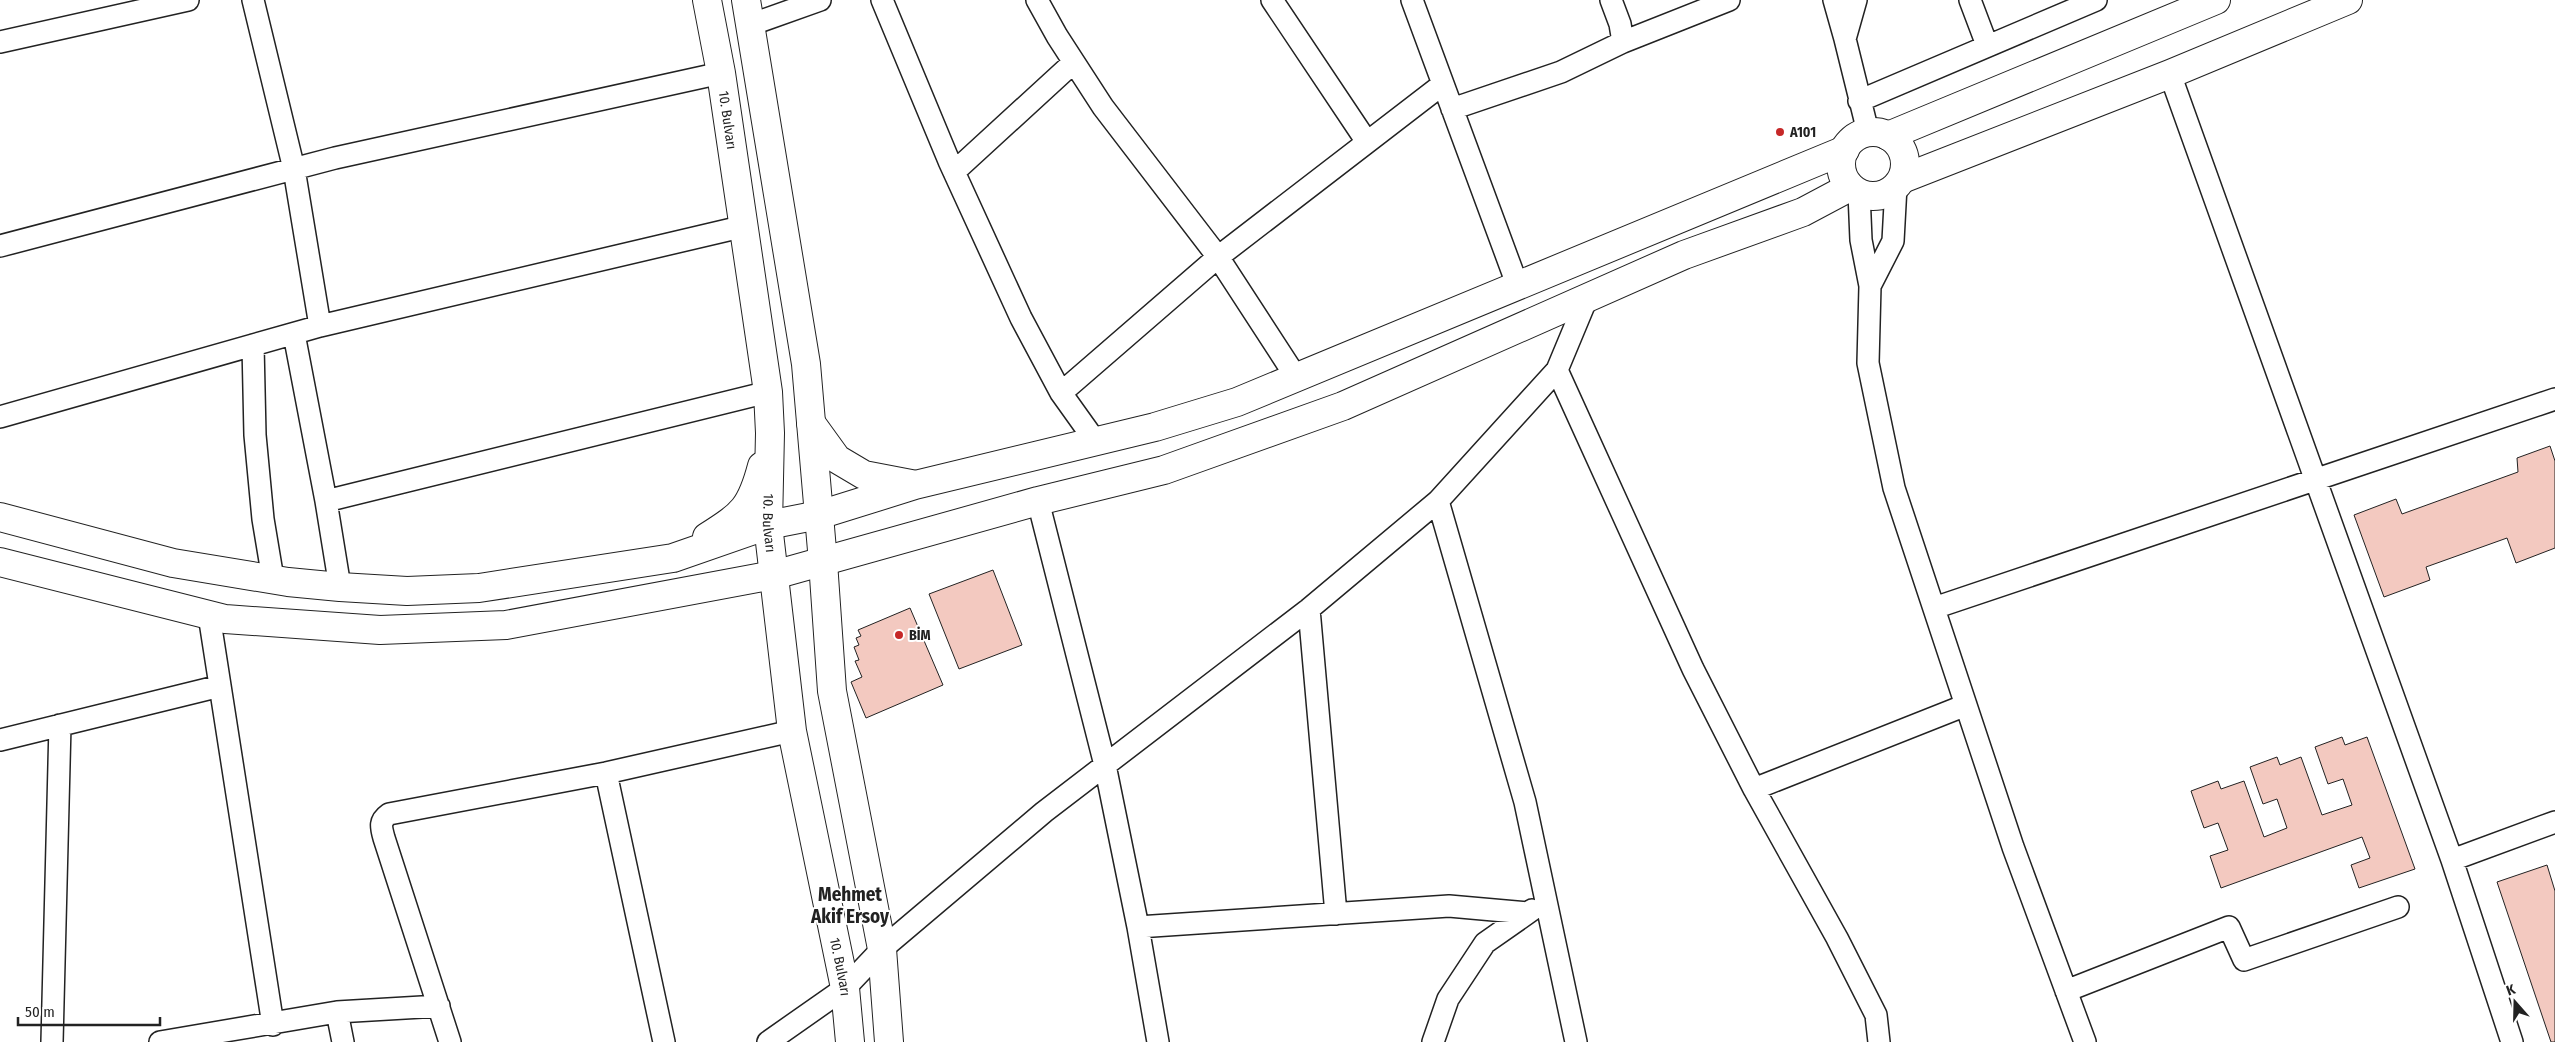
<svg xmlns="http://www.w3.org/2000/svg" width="2555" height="1042" viewBox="0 0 2555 1042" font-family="'Fira Sans Condensed',sans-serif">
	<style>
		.building { fill: #f3c9c0; stroke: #222 }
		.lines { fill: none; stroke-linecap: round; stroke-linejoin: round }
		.minor-casing { stroke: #222; stroke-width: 24 }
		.major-casing { stroke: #222; stroke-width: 30 }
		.minor { stroke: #fff; stroke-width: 21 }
		.major { stroke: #fff; stroke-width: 28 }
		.poi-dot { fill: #c62828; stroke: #fff; stroke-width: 2 }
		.labels { text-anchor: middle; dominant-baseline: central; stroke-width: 4; stroke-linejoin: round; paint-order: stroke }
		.street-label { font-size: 14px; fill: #222; stroke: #fff }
		.poi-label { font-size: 14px; font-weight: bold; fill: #222; stroke: #fff; text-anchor: start }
		.district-label { font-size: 19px; font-weight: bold; fill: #222; stroke: #fff }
	</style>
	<rect width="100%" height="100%" fill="#fff"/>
	<!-- building -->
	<path class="building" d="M2550 446 2555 461V548L2516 563 2507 538 2426 567 2430 580 2384 597 2354 515 2396 499 2402 514 2518 472 2517 458Z
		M993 570 1022 645 959 669 929 594Z
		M910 608 943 685 866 718 851 682 862 677 855 661 859 660 854 647 859 645 856 638 861 636 858 630Z
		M2342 737 2345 745 2367 737 2415 869 2359 888 2351 865 2370 858 2362 837 2221 888 2210 856 2228 850 2218 823 2204 828 2191 791 2218 781 2221 789 2244 781 2264 837 2287 828 2277 799 2263 804 2250 767 2277 757 2280 765 2301 757 2322 815 2352 805 2343 779 2328 784 2315 747Z
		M2547 865 2555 891V1042H2551L2497 882Z"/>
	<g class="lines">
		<!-- minor casing -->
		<g class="minor-casing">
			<path id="minor" d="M253 0 294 169 320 326
				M882 0 949 161 1021 318 1061 393 1096 442
				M1037 0 1057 36 1103 107 1218 257 1296 377
				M1272 0 1367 142
				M1412 0 1517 284
				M1834 0 1845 39
				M1856 0 1845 39 1868 132
				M1970 0 1987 45
				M750 25 820 0
				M0 42 188 0
				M1623 42 1729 0
				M2170 74 2452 860 2512 1042
				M1859 101 2096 0
				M1452 109 1561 72 1623 42 1620 24 1611 0
				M954 172 1074 62
				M1859 193 1861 240 1870 286 1868 363 1894 488 2013 847 2085 1042
				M0 246 335 158 721 73
				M1870 286 1893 241 1896 186
				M294 334 326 501 340 587
				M253 345 255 435 263 519 273 579
				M1557 370 1693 669 1754 789 1837 938 1876 1015 1879 1042
				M1061 393 1218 257 1443 84
				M0 417 320 326 745 226
				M326 501 768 392
				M1038 501 1105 765 1138 927 1158 1042
				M1438 501 1525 802 1576 1042
				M1934 608 2555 399
				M1309 609 1336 914
				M209 615 273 1025
				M0 740 220 686
				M606 773 664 1042
				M1754 789 1966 705
				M2452 860 2555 822
				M1138 927 1449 906 1527 913
				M2066 991 2229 927 2244 960 2398 907
				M337 1012 343 1042
				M52 1042 60 725
				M160 1042 337 1012 439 1006
				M450 1042 384 838C381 827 379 821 389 814L606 773 792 731
				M768 1042 845 988 882 949 1044 812 1309 609 1438 501 1557 370 1587 298
				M1433 1042 1448 999 1485 943 1532 910"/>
		</g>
		<!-- major casing -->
		<g class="major-casing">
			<g id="major">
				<path id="s1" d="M707 0 721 73 768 392 770 433 768 525 792 731 845 988 850 1042"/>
				<path d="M746 0 806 364 823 562 832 691 882 949 889 1042"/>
				<circle cx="1873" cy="164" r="32"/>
				<path d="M1888 136 2216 0"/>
				<path d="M1902 179 2170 74 2348 0"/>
				<path d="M811 423 837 459 864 475 911 484"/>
				<path d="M0 517 173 563 288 582 340 587 407 591 479 588 673 558 768 525 819 515 915 485 1155 427 1237 402 1845 150"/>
				<path d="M707 537C743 514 751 508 762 466"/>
				<path d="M0 562 225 619 380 630 506 625 774 575 1038 501 1164 470 1343 406 1684 255 1803 212 1850 187"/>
			</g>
		</g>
		<!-- minor -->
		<use href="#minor" class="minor"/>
		<!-- major -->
		<use href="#major" class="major"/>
	</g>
	<!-- markers -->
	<g class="poi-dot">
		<circle cx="1780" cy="132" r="5"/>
		<circle cx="899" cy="635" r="5"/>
	</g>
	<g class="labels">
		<!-- street labels -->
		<g class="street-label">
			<text stroke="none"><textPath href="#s1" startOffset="122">10. Bulvarı</textPath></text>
			<text stroke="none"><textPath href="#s1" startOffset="528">10. Bulvarı</textPath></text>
			<text stroke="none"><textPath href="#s1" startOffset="978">10. Bulvarı</textPath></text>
		</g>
		<!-- poi labels -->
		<g class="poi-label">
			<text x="1790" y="132">A101</text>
			<text x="909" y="635">BİM</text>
		</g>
		<!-- district labels -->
		<g class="district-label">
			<text x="850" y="894">Mehmet<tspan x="850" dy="22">Akif Ersoy</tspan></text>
		</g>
	</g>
	<!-- north arrow -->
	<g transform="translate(2515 1002) rotate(340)" stroke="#ffffff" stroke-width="4" paint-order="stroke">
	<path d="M0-4L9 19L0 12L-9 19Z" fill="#222222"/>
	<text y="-8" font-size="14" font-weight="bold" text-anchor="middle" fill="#222222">K</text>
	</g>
	<!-- scale -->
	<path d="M18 1017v8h142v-8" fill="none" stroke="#222222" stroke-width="2.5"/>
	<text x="25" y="1017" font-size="15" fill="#222222" stroke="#ffffff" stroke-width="4" paint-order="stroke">50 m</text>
</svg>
